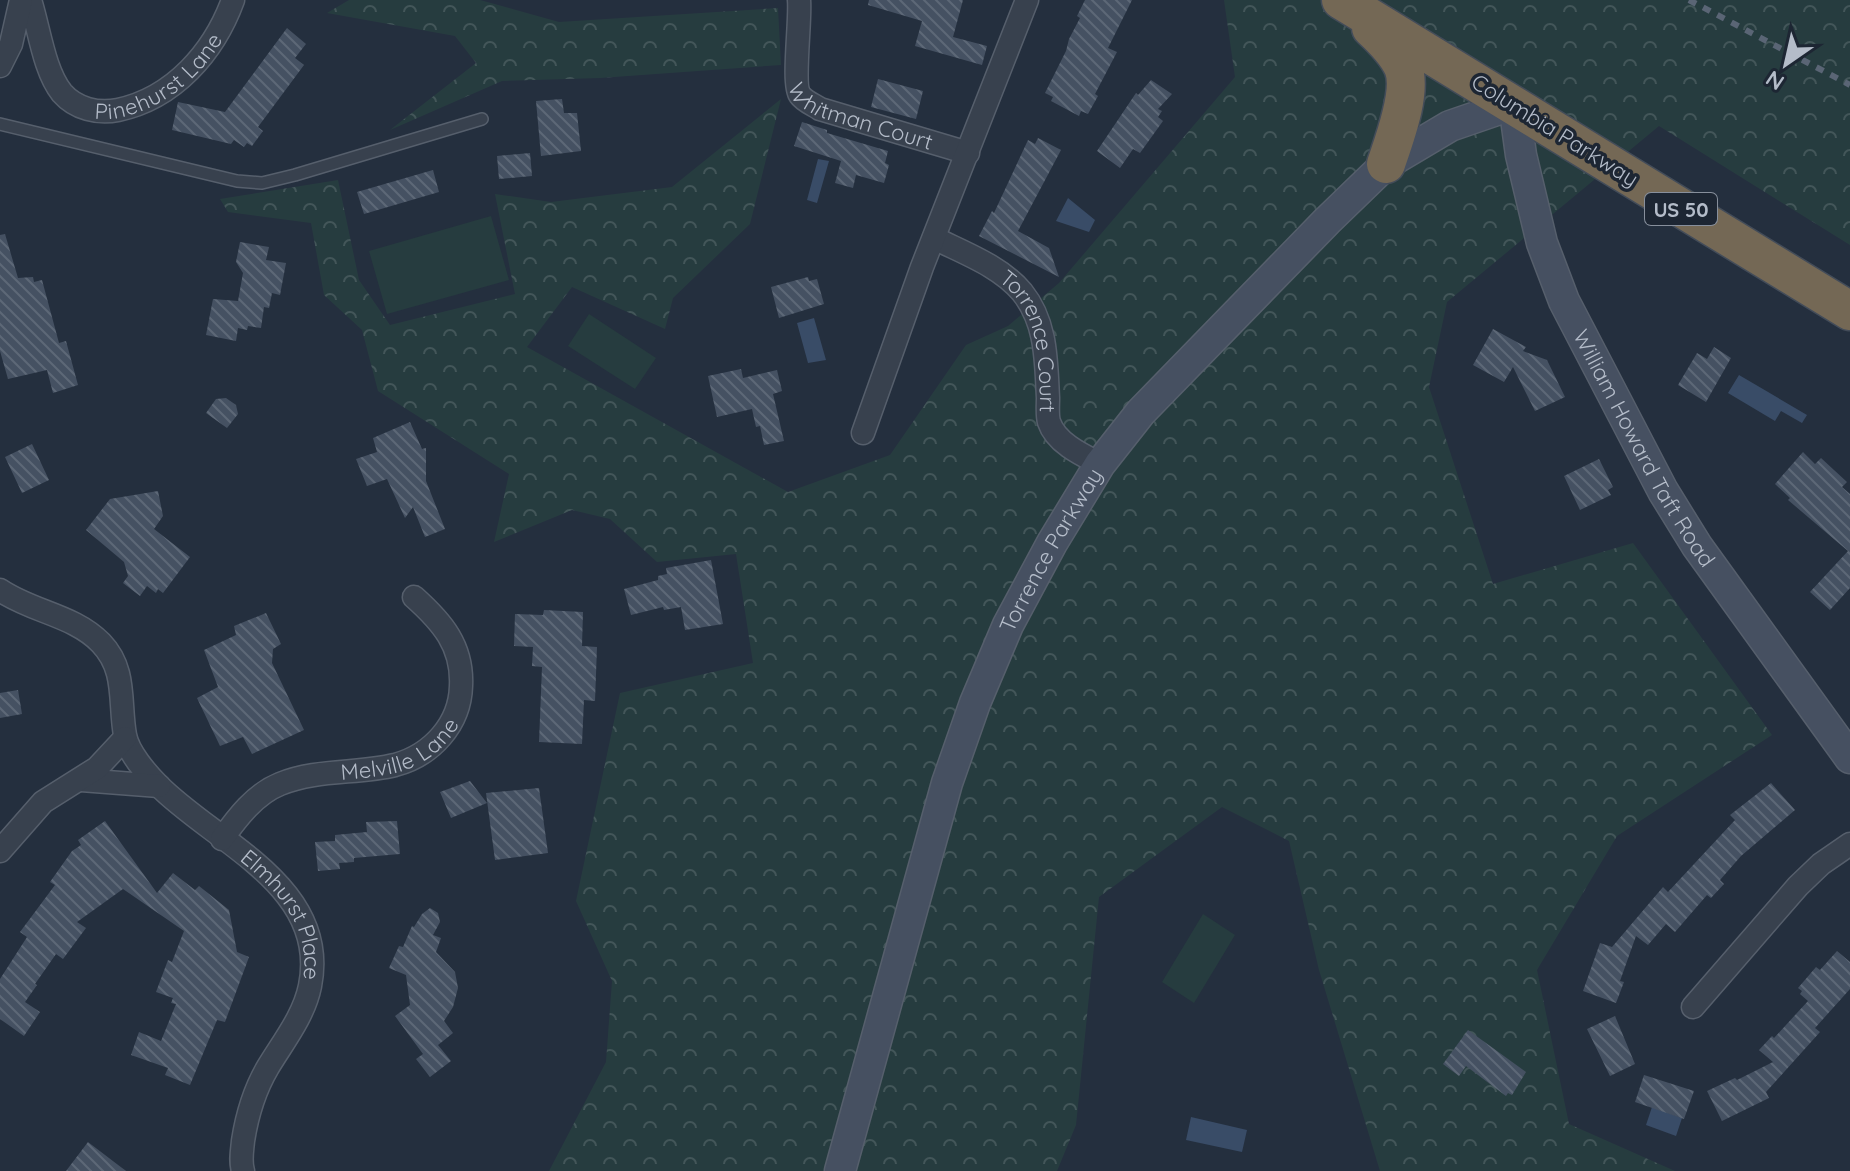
<svg xmlns="http://www.w3.org/2000/svg" width="1850" height="1171" viewBox="0 0 1850 1171" font-family="Quicksand,sans-serif">
	<style>
		.forest { fill: url(#forest-crowns) }
		.pitch { fill: #263c3f }
		.water { fill: #394c67 }
		.building { fill: url(#building-back-hatch) }
		.lines { fill: none; stroke-linecap: round; stroke-linejoin: round }
		.lane-casing { stroke: #565f6c; stroke-width: 14 }
		.street-casing { stroke: #565f6c; stroke-width: 25 }
		.secondary-casing { stroke: #565f6c; stroke-width: 33 }
		.highway-casing { stroke: #434c59; stroke-width: 41 }
		.lane { stroke: #38414e; stroke-width: 11 }
		.street { stroke: #38414e; stroke-width: 22 }
		.secondary { stroke: #465061; stroke-width: 30 }
		.highway { stroke: #746855; stroke-width: 38 }
		.rail { stroke: #5a6575; stroke-width: 6; stroke-dasharray: 8 8; stroke-linecap: butt }
		.labels { text-anchor: middle; dominant-baseline: central; stroke-width: 7; stroke-linejoin: round; paint-order: stroke }
		.shield { fill: #1d2633; stroke: #878f9c; stroke-width: 2 }
		.shield-label { font-size: 20px; font-weight: bold; fill: #b4bcc9 }
		.street-label { font-size: 22px; fill: #b4bcc9; stroke: #1d2633 }
	</style>
	<defs>
		<pattern id="forest-crowns" width="20" height="18" patternUnits="userSpaceOnUse" patternTransform="scale(2)"><rect width="20" height="18" fill="#263c3f"/><path d="M2 6a3 3 0 1 1 6 0M12 15a3 3 0 1 1 6 0" fill="none" stroke="#435659"/></pattern>
		<pattern id="building-back-hatch" width="6" height="6" patternUnits="userSpaceOnUse" patternTransform="scale(2)"><rect width="6" height="6" fill="#455162"/><path d="M-1 5l2 2M0 0l6 6M5-1l2 2" fill="none" stroke="#5d6877"/></pattern>
	</defs>
	<rect width="100%" height="100%" fill="#242f3e"/>
	<!-- forest -->
	<path class="forest" d="M349 0H480L559 22 778 8 781 65 600 78 502 81 390 130 476 63 455 36 327 13Z
		M1224 0H1850V245L1659 126 1447 302 1429 387 1493 584 1633 543 1772 735 1617 836 1537 970 1569 1124 1675 1171H1380L1319 970 1289 841 1222 807 1099 897 1076 1125 1057 1171H549L606 1062 612 981 576 901 620 693 753 663 736 554 657 562 610 519 572 510 494 542 509 474 378 391 362 330 324 295 311 223 228 212 220 199 338 180 359 280 390 325 515 294 495 194 551 202 672 187 781 99 750 224 673 298 665 329 572 287 527 347 788 492 890 455 966 345 1008 326 1059 283 1235 77Z"/>
	<!-- pitch -->
	<path class="pitch" d="M491 216 509 280 387 314 369 251Z
		M589 314 656 358 635 389 568 346Z
		M1203 914 1235 935 1194 1003 1162 982Z"/>
	<!-- water -->
	<path class="water" d="M818 159 829 161 817 203 807 200Z
		M1068 198 1095 220 1089 232 1056 221Z
		M814 318 826 360 808 363 797 323Z
		M1739 375 1807 415 1802 423 1781 411 1775 421 1728 393Z
		M1652 1107 1682 1118 1676 1136 1646 1125Z
		M1191 1117 1247 1130 1242 1152 1186 1140Z"/>
	<!-- building -->
	<path class="building" d="M869 0H963L953 37 987 46 982 65 915 46 922 21 868 5Z
		M1085 0H1132L1108 48 1117 52 1095 94 1098 96 1088 114 1081 111 1079 116 1051 101 1053 97 1045 93 1066 51 1069 39 1080 18 1077 16Z
		M287 28 306 44 295 58 304 65 258 127 263 131 252 146 247 143 244 147 234 140 231 144 172 130 178 102 225 112Z
		M878 79 923 91 916 119 871 107Z
		M1151 80 1172 94 1158 109 1162 111 1158 117 1163 121 1140 153 1133 149 1120 168 1097 151 1136 93 1138 95Z
		M562 99 564 113H577L581 151 541 156 536 101Z
		M802 122 827 130V133L888 151 885 163 889 165 884 183 856 175 853 188 835 183 841 161 794 146Z
		M1038 138 1061 150 1018 231 1049 248 1059 277 979 236 992 211 994 213 1028 140 1035 144Z
		M530 153 532 176 499 179 497 156Z
		M433 170 439 192 364 214 357 192Z
		M5 234 18 278 33 277 34 282 42 280 59 343 66 341 78 385 53 393 47 370 8 379 0 351V235Z
		M240 242 269 247 266 260 286 263 280 295 272 293 269 308 264 307 261 328 248 326 247 330 238 328 236 341 206 335 213 299 238 301 243 273 236 262Z
		M808 277 809 281 817 279 824 304 779 318 771 287Z
		M1493 329 1526 347 1523 351 1547 360 1565 397 1535 411 1513 367 1504 382 1473 365Z
		M1714 347 1731 358 1706 402 1678 385 1697 353 1707 359Z
		M741 369 743 378 777 370 782 391 773 394 784 441 764 445 760 426 756 427 752 409 717 417 708 376Z
		M226 398 236 405 238 414 227 428 206 413 216 399Z
		M410 422 422 449 426 448V481L445 529 425 537 413 507 405 518 387 479 367 486 356 459 377 452 373 438Z
		M32 444 49 480 22 493 5 457Z
		M1803 452 1815 464 1821 458 1847 482 1842 487 1850 494V588L1830 610 1810 592 1848 551 1788 500 1790 498 1775 484Z
		M1599 459 1613 487 1608 490 1611 495 1580 510 1564 476Z
		M158 491 163 516 154 529 190 557 163 593 158 589 156 593 147 586 140 596 123 583 128 576 124 562 86 530 110 499Z
		M711 560 723 624 685 630 681 607 664 610 663 607 631 615 624 589 658 580V576L667 574 666 568Z
		M544 610 583 612 582 646 597 647 595 701 584 700 582 744 539 742 542 667 532 666 533 647 514 646 515 614 543 615Z
		M266 613 281 644 273 649 272 663 304 730 252 754 243 737 220 746 197 698 218 687 204 650 236 635 234 626Z
		M18 690 22 714 0 718V693Z
		M470 781 487 803 451 818 440 792Z
		M1771 783 1795 810 1741 856 1720 880 1724 884 1711 898 1707 895 1675 932 1666 924 1648 945 1636 936 1620 981 1624 982 1616 1003 1583 991 1600 943 1612 947 1663 887 1668 892 1735 820 1730 815Z
		M539 788 548 853 495 860 486 793Z
		M105 821 157 893 173 873 195 890 199 886 229 910 237 952 249 957 225 1022 217 1020 190 1085 165 1075 168 1068 131 1055 139 1032 161 1041 176 1004 171 1003 173 998 156 992 168 960 172 962 184 931 123 889 77 922 86 928 63 959 56 954 35 984 37 985 25 1002 40 1012 24 1036 0 1019V979L27 937 20 932 55 885 50 882 72 851 81 845 78 840Z
		M397 821 400 854 354 858V862L339 863 340 869 318 871 315 842 335 841V835L367 832 366 822Z
		M430 908 438 913 440 922 433 935 441 938 436 952 455 972 458 988 453 1007 444 1021 453 1033 438 1045 451 1061 430 1077 416 1059 423 1054 395 1016 410 1005 406 975 389 968 399 946 403 947 412 926 414 927 422 914Z
		M1837 951 1850 962V989L1815 1028 1820 1032 1766 1092 1769 1098 1722 1121 1707 1091 1735 1078 1737 1080 1773 1062 1759 1050 1772 1036 1774 1038 1808 1001 1800 994 1802 991 1798 988 1816 967 1820 970Z
		M1615 1016 1635 1064 1610 1076 1587 1029Z
		M1468 1030 1526 1072 1512 1095 1508 1093 1506 1096 1466 1066 1459 1076 1443 1064Z
		M1644 1075 1694 1091 1684 1119 1635 1102Z
		M88 1142 126 1171H66Z"/>
	<g class="lines">
		<!-- lane casing -->
		<g class="lane-casing">
			<path id="lane" d="M0 124 237 181 262 183 295 175 482 119"/>
		</g>
		<!-- street casing -->
		<g class="street-casing">
			<g id="street">
				<path id="s1" d="M30 0C39 28 44 71 62 93 76 109 98 114 118 110 174 98 214 52 233 0"/>
				<path id="s2" d="M799 0C801 20 792 84 800 95 804 101 814 105 820 109L968 153"/>
				<path d="M0 66 11 44 21 0"/>
				<path id="s3" d="M934 238C964 253 1000 266 1022 292 1047 323 1046 361 1048 398 1048 405 1047 415 1049 422 1056 443 1082 455 1100 464"/>
				<path d="M863 433 922 267 1027 0"/>
				<path id="s4" d="M0 590C32 612 74 615 101 643 127 670 119 702 125 735 128 752 146 773 158 785 215 843 330 886 310 986 304 1016 283 1042 268 1067 255 1089 247 1115 243 1141 242 1152 240 1161 243 1171"/>
				<path d="M81 780 159 786"/>
				<path id="s5" d="M222 839C237 818 255 794 280 784 316 769 358 774 395 765 432 755 460 724 461 686 463 646 442 622 414 597"/>
				<path d="M0 851 43 802 97 768 125 738"/>
				<path d="M1693 1007 1798 886 1821 864 1850 844"/>
			</g>
		</g>
		<!-- secondary casing -->
		<g class="secondary-casing">
			<g id="secondary">
				<path id="s6" d="M840 1171 947 783 975 703 1008 625 1052 543 1100 464 1141 412 1327 221 1386 164 1450 126 1514 104 1521 155 1542 243 1564 301 1663 491 1697 546 1850 758"/>
			</g>
		</g>
		<!-- highway casing -->
		<g class="highway-casing">
			<path id="highway" d="M1341 0 1850 311
				M1371 28C1383 39 1396 52 1403 67 1413 91 1394 140 1386 164"/>
		</g>
		<!-- lane -->
		<use href="#lane" class="lane"/>
		<!-- street -->
		<use href="#street" class="street"/>
		<!-- secondary -->
		<use href="#secondary" class="secondary"/>
		<!-- highway -->
		<use href="#highway" class="highway"/>
		<!-- rail -->
		<path class="rail" d="M1689 0 1850 85"/>
	</g>
	<g class="labels">
		<!-- shield labels -->
		<rect class="shield" x="1645" y="193" width="72" height="32" rx="6"/>
		<g class="shield-label">
			<text x="1681" y="209">US 50</text>
		</g>
		<!-- street labels -->
		<g class="street-label">
			<text stroke="none"><textPath href="#s1" startOffset="212">Pinehurst Lane</textPath></text>
			<text stroke="none"><textPath href="#s2" startOffset="160">Whitman Court</textPath></text>
			<text transform="translate(1555 130) rotate(32)">Columbia Parkway</text>
			<text stroke="none"><textPath href="#s3" startOffset="154">Torrence Court</textPath></text>
			<text stroke="none"><textPath href="#s6" startOffset="1686">William Howard Taft Road</textPath></text>
			<text stroke="none"><textPath href="#s6" startOffset="658">Torrence Parkway</textPath></text>
			<text stroke="none"><textPath href="#s5" startOffset="208">Melville Lane</textPath></text>
			<text stroke="none"><textPath href="#s4" startOffset="458">Elmhurst Place</textPath></text>
		</g>
	</g>
	<!-- north arrow -->
	<g transform="translate(1786 64) rotate(214)" stroke="#1d2633" stroke-width="6" paint-order="stroke">
	<path d="M0-6L14 30L0 20L-14 30Z" fill="#b4bcc9"/>
	<text y="-12" font-size="22" font-weight="bold" text-anchor="middle" fill="#b4bcc9">N</text>
	</g>
</svg>
